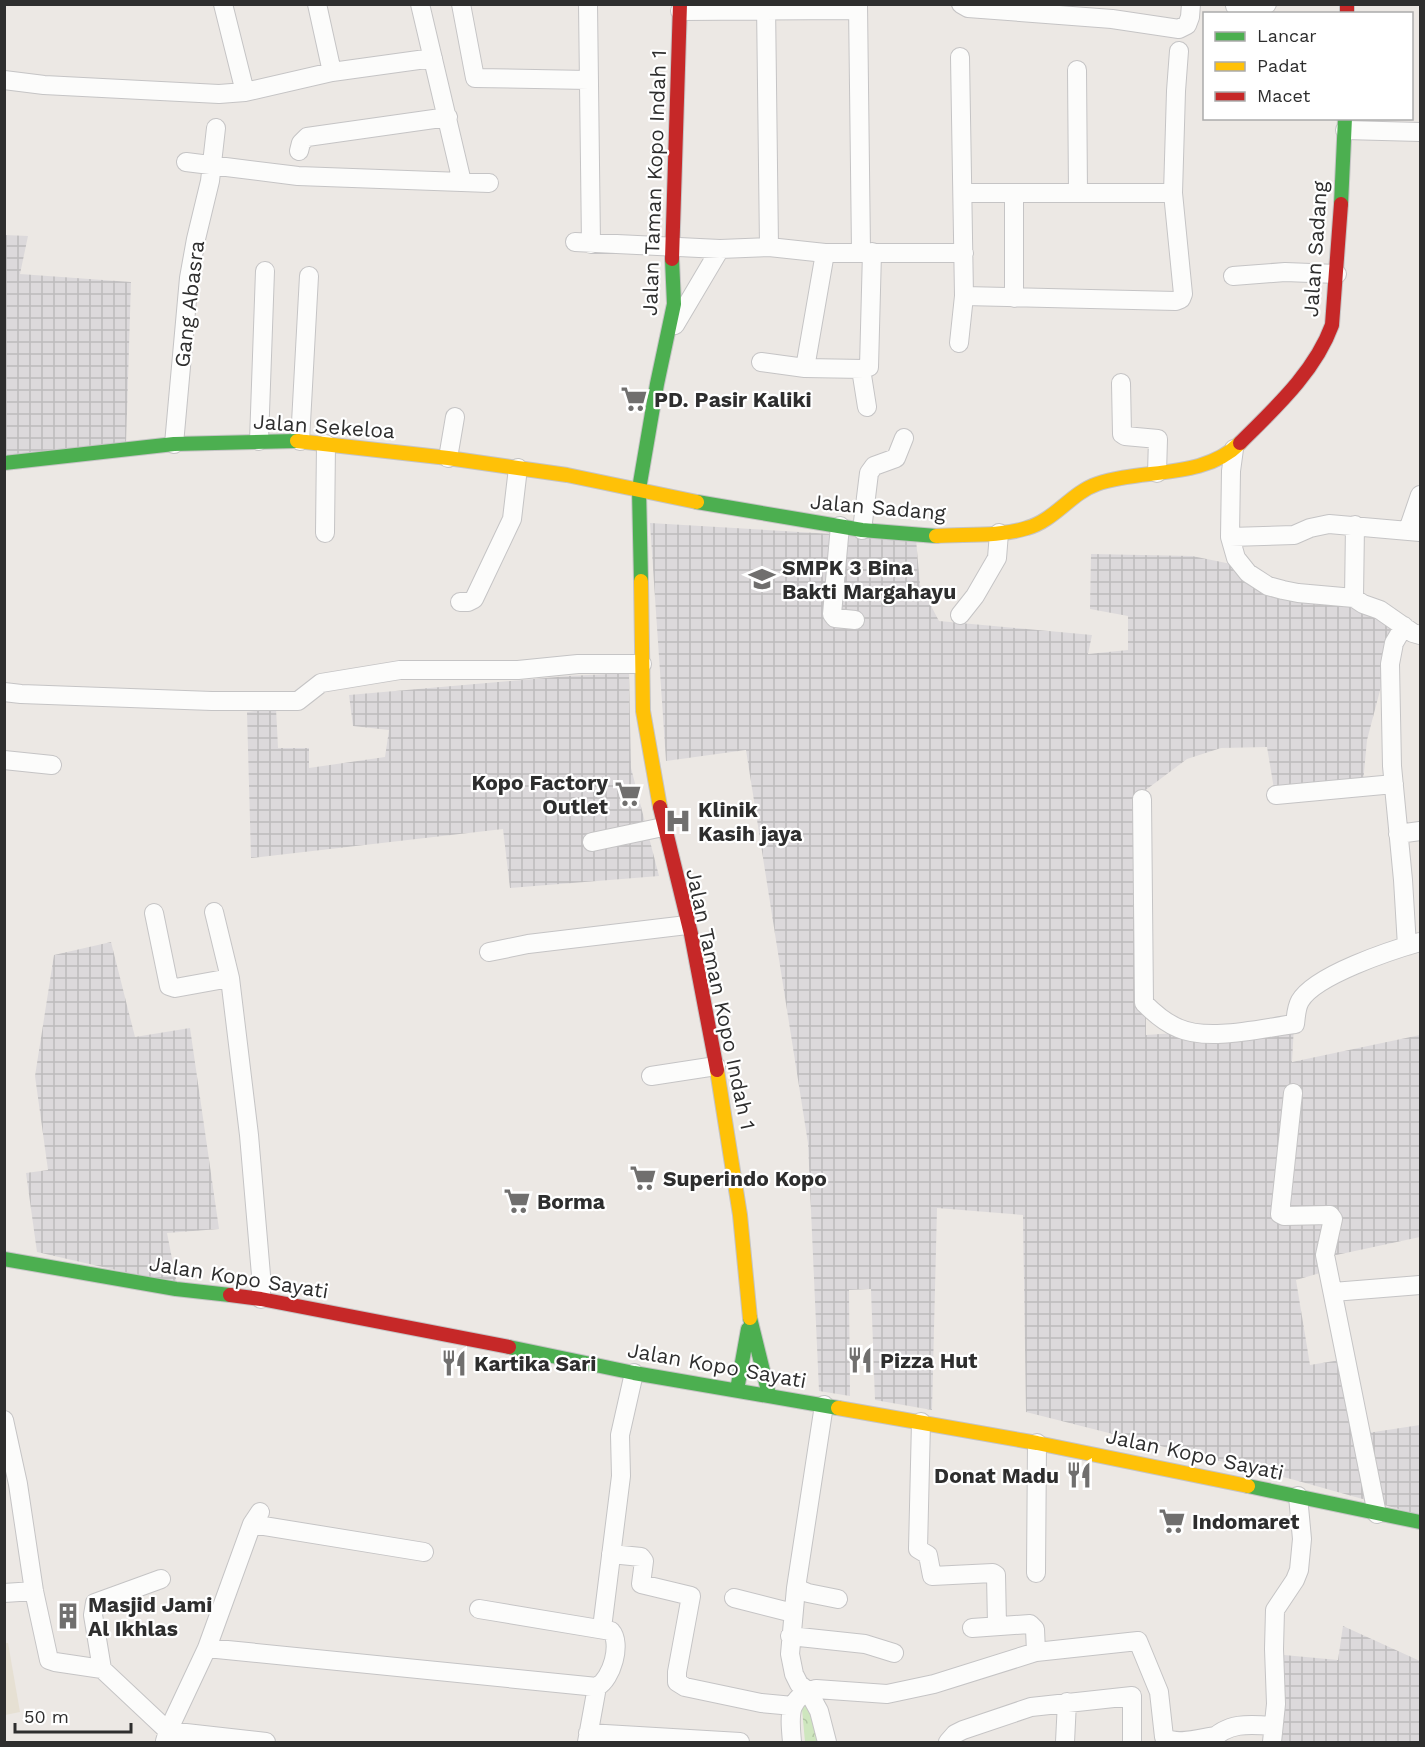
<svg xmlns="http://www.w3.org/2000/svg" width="1425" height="1747" viewBox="0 0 1425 1747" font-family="'Work Sans',sans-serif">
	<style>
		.industrial { fill: url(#industrial-grid) }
		.education { fill: #e6e0d3 }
		.park { fill: url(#park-crowns) }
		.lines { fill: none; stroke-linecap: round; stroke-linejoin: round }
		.street-casing { stroke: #c5c4c5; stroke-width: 20 }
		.fast-casing { stroke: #c5c4c5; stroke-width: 16 }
		.slow-casing { stroke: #c5c4c5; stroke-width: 16 }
		.jam-casing { stroke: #c5c4c5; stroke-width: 16 }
		.street { stroke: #fcfcfb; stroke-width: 18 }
		.fast { stroke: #4caf50; stroke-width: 14 }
		.slow { stroke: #ffc107; stroke-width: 14 }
		.jam { stroke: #c62828; stroke-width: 14 }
		.labels { text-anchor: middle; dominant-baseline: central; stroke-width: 4.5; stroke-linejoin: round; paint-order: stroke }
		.street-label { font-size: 21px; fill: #2e2e2e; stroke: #fff }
		.poi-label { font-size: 21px; font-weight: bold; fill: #2e2e2e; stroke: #fff; text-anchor: start }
	</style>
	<defs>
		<pattern id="industrial-grid" width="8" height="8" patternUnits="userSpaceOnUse" patternTransform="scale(1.5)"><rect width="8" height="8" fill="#dcd9db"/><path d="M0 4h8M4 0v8" fill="none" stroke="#bdbbbc"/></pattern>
		<pattern id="park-crowns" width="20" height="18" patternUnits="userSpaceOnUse" patternTransform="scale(1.5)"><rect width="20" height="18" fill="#cee6be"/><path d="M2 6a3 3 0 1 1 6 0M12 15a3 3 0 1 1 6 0" fill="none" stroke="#b1c6a4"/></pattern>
	</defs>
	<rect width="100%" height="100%" fill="#ece8e4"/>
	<!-- industrial -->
	<path class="industrial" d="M5 235 28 236 20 274 131 282 126 444 5 456Z
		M650 523 916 539 920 585 939 621 1092 635 1088 654 1128 650V616L1090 609 1091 554 1192 556 1241 566 1265 583 1352 597 1399 618 1367 740 1363 783 1275 795 1267 747 1221 748 1187 759 1143 792 1145 816 1146 1035 1294 1025 1292 1062 1420 1035V1237L1327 1257 1320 1273 1296 1280 1310 1365 1346 1359 1361 1434 1420 1425V1515L1291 1479 1026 1412 1023 1215 937 1208 932 1410 875 1400 871 1289 849 1290 850 1396 819 1391 808 1143 746 750 666 761Z
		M629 673 631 768 659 876 510 888 503 829 251 858 247 712 276 708 278 748H309V768L385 757 389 730 353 726 349 695 568 676Z
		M111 942 135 1037 190 1028 219 1229 167 1233 177 1284 37 1252 26 1173 48 1170 35 1076 54 955Z
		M1343 1626 1420 1661V1742H1276L1284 1655 1338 1660Z"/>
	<!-- education -->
	<path class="education" d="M5 1643H8L20 1712 5 1715Z"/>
	<!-- park -->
	<path class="park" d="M808 1695 828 1742H805L802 1709Z"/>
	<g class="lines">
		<!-- street casing -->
		<g class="street-casing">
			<path id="street" d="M223 4 245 92
				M317 4 332 72
				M420 4 462 182
				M461 4 475 78 589 80
				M588 4 591 244
				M766 4 769 247
				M858 4 861 251
				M961 4 968 8 1112 19 1179 29 1187 25 1190 17 1191 4
				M1235 6 1267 4
				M680 11 858 10
				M1077 70 1078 193
				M4 80 44 85 219 94 245 92 332 72 433 58
				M1345 130 1420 132
				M299 151 301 143 307 137 448 117
				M186 162 298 176 489 183
				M963 193H1173
				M575 242 720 249 769 247 825 253H964
				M1233 276 1285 272 1337 274
				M964 296 1176 301 1181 299 1183 294 1173 193 1176 91 1179 51
				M1014 298V193
				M675 325 720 249
				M959 343 964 296 960 57
				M761 362 805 368 864 369 869 367 872 252
				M805 368 825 253
				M861 369 867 407
				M1121 383 1122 434 1125 436 1158 439 1157 473
				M259 441 265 271
				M300 441 309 276
				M174 444 189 278 196 239 210 181 216 128
				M1234 449 1231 471 1230 537 1236 558 1248 573 1268 586 1283 590 1298 593 1354 598 1363 604 1380 610 1413 633 1420 635
				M448 458 455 417
				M840 526 832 614 835 618 855 620
				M862 530 869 473 874 466 896 458 904 438
				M1408 530 1420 495
				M325 533 326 444
				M1230 537 1294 535 1310 528 1329 524 1420 532
				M1354 598 1355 525
				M460 602H468L474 599 512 519 518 468
				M960 615 975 596 997 558 999 533
				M1404 626 1394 643 1390 664 1392 766 1403 880 1407 946
				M4 692 21 694 212 701H298L321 683 400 670H518L578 664H642
				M4 760 52 765
				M1276 795 1394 784
				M1142 799 1144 1003C1153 1012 1166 1023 1178 1028 1209 1042 1262 1028 1295 1024 1296 1017 1296 1008 1300 1001 1315 975 1392 950 1420 942
				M1398 834 1420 831
				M592 842 663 827
				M214 912 230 978 249 1135 261 1275V1299
				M154 913 169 986 175 988 230 978
				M489 952 528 944 687 925
				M651 1076 716 1066
				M1293 1093 1280 1214 1284 1216 1330 1215 1333 1219 1325 1255 1377 1514
				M1333 1292 1420 1285
				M824 1405 796 1588 790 1654 794 1674 799 1684 808 1691 819 1711 827 1742
				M4 1420 18 1484 34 1591 49 1660 55 1662 102 1669 168 1731 266 1742
				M921 1422 918 1549 928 1555 932 1576 993 1573 996 1575 997 1625
				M252 1524 424 1552
				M611 1554 641 1557 644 1561 641 1584 691 1596 677 1672V1682L685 1687 761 1703 793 1706
				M1036 1573 1037 1443
				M796 1588 808 1593 838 1599
				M4 1593 34 1591
				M734 1598 793 1613
				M602 1628 621 1476 620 1435 634 1373
				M972 1628 1030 1624 1035 1629 1036 1652
				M790 1636 865 1644 894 1653
				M207 1648 597 1687C612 1679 622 1643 611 1631L479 1609
				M102 1669 93 1615 95 1603 161 1579
				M588 1733 740 1742
				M165 1741 168 1731 207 1648 252 1524 260 1512
				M587 1742 597 1687
				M792 1742C790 1718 786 1697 816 1689L887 1694 934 1684 1036 1652 1138 1641 1159 1692 1164 1737C1176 1746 1201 1738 1216 1736
				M948 1742 955 1734 963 1730 1031 1707 1132 1696V1742
				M1065 1742 1067 1702
				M1210 1742C1226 1722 1250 1724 1273 1726
				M1272 1742 1276 1704 1274 1649 1275 1610 1295 1580 1299 1570 1302 1539 1298 1496"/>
		</g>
		<!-- fast casing -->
		<g class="fast-casing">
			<path id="fast" d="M1341 204 1345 118
				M4 463 174 444 297 441
				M697 502 862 530 936 536
				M641 581 639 489 657 384 674 304 672 259
				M4 1259 176 1289 230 1295
				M750 1318 769 1395
				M509 1347 634 1373 838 1408
				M737 1390 748 1329
				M1248 1486 1420 1522"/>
		</g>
		<!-- slow casing -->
		<g class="slow-casing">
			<path id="slow" d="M297 441 448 458 567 475 697 502
				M936 536C966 534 999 537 1027 528 1055 520 1071 493 1097 484 1142 468 1203 480 1240 443
				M641 581 643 711 660 807
				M717 1070 740 1215 750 1318
				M838 1408 1037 1443 1248 1486"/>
		</g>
		<!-- jam casing -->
		<g class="jam-casing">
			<path id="jam" d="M1347 4V14
				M672 259 680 4
				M1240 443C1274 409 1315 372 1332 325L1341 204
				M660 807 691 934 717 1070
				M230 1295 261 1299 509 1347"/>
		</g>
		<!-- street -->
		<use href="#street" class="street"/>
		<!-- fast -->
		<use href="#fast" class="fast"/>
		<!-- slow -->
		<use href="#slow" class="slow"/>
		<!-- jam -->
		<use href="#jam" class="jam"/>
	</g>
	<!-- icons -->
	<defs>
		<g id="supermarket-bare" transform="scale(2.07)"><path d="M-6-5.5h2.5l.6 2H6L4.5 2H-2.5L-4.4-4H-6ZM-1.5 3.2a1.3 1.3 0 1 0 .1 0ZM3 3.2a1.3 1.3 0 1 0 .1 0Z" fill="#706f6e" stroke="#fff" stroke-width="2.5" paint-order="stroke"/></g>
		<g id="school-bare" transform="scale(2.07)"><path d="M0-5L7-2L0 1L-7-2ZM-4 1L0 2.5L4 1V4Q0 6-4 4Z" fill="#706f6e" stroke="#fff" stroke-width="2.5" paint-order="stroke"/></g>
		<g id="hospital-bare" transform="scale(2.07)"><path d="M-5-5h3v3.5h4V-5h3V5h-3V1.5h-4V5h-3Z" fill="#706f6e" stroke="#fff" stroke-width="2.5" paint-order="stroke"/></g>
		<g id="restaurant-bare" transform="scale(2.07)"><path d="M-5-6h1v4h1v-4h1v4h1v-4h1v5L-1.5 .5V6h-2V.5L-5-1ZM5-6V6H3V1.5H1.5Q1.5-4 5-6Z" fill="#706f6e" stroke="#fff" stroke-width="2.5" paint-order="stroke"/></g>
		<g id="building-bare" transform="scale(2.07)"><path d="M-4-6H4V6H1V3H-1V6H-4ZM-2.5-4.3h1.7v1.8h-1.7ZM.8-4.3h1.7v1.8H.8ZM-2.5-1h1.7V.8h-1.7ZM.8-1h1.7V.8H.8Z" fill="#706f6e" stroke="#fff" stroke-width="2.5" paint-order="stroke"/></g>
	</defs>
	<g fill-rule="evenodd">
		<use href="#supermarket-bare" x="634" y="399"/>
		<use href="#school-bare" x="762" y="579"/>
		<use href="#supermarket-bare" x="628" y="794"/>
		<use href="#hospital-bare" x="678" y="821"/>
		<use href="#supermarket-bare" x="643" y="1178"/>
		<use href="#supermarket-bare" x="517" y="1201"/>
		<use href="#restaurant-bare" x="860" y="1360"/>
		<use href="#restaurant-bare" x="454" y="1363"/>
		<use href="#restaurant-bare" x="1079" y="1475"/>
		<use href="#supermarket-bare" x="1172" y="1521"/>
		<use href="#building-bare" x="68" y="1616"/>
	</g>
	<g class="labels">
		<!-- street labels -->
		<g class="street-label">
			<text transform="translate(654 183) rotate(-88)">Jalan Taman Kopo Indah 1</text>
			<text transform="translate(1315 249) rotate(-86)">Jalan Sadang</text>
			<text transform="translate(189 304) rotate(-83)">Gang Abasra</text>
			<text transform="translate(324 426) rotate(4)">Jalan Sekeloa</text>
			<text transform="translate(878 507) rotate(5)">Jalan Sadang</text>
			<text transform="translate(721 999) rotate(78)">Jalan Taman Kopo Indah 1</text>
			<text transform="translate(239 1277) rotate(9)">Jalan Kopo Sayati</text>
			<text transform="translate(717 1365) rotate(10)">Jalan Kopo Sayati</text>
			<text transform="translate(1195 1454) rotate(12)">Jalan Kopo Sayati</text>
		</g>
		<!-- poi labels -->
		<g class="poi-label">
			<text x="654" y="399">PD. Pasir Kaliki</text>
			<text x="782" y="567">SMPK 3 Bina<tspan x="782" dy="24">Bakti Margahayu</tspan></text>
			<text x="608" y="782" text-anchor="end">Kopo Factory<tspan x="608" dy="24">Outlet</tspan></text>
			<text x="698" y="809">Klinik<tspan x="698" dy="24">Kasih jaya</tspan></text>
			<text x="663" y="1178">Superindo Kopo</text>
			<text x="537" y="1201">Borma</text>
			<text x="880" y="1360">Pizza Hut</text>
			<text x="474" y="1363">Kartika Sari</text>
			<text x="1059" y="1475" text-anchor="end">Donat Madu</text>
			<text x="1192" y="1521">Indomaret</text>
			<text x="88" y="1604">Masjid Jami<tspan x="88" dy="24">Al Ikhlas</tspan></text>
		</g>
	</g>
	<!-- border -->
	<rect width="1425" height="1747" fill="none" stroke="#2e2e2e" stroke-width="12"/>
	<!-- legend -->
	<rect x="1203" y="12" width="210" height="108" fill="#ffffff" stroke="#ababab" stroke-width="1.5"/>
	<rect x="1215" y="32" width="30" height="9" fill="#4caf50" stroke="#ababab" stroke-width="1.5"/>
	<text x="1257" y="42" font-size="18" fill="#2e2e2e">Lancar</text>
	<rect x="1215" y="62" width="30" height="9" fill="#ffc107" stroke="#ababab" stroke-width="1.5"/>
	<text x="1257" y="72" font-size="18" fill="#2e2e2e">Padat</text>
	<rect x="1215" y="92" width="30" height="9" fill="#c62828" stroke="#ababab" stroke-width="1.5"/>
	<text x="1257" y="102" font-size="18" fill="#2e2e2e">Macet</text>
	<!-- scale -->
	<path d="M15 1723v9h116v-9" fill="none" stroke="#2e2e2e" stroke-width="3"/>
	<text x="24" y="1723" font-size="18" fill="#2e2e2e" stroke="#ffffff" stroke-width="4.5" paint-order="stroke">50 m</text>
</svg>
